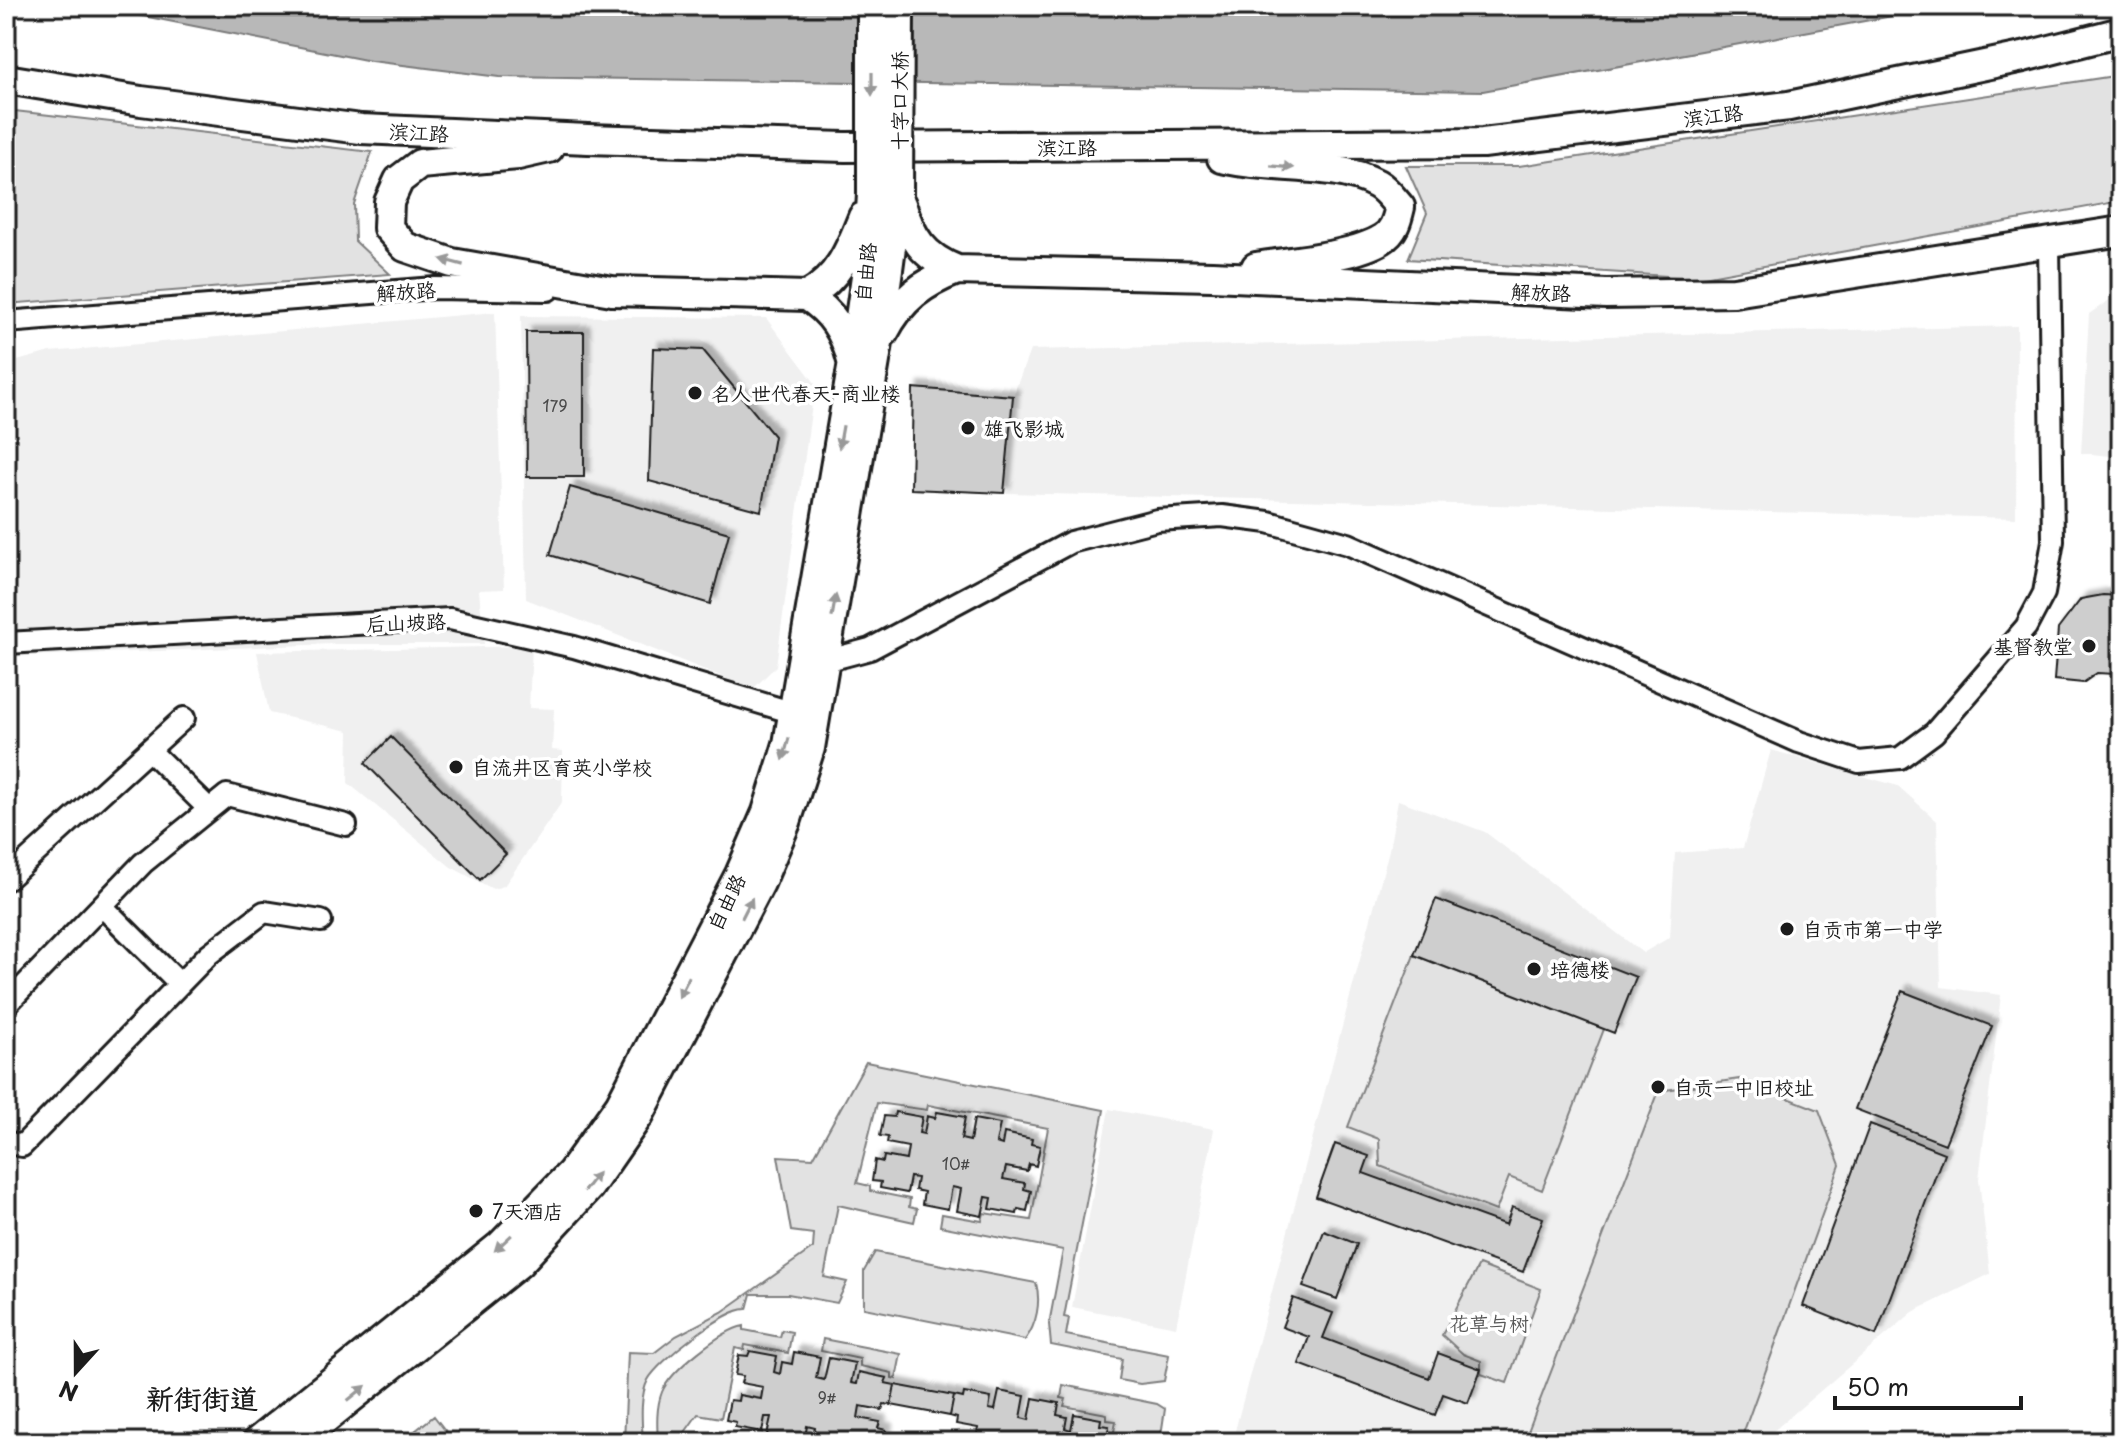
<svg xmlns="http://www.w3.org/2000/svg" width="2127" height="1448" viewBox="0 0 2127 1448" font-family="'Playpen Sans','LXGW WenKai TC',sans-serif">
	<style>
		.built { fill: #f0f0f0 }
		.green { fill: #e2e2e2; stroke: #7f7f7f; stroke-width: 2 }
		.water { fill: #b8b8b8; stroke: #7a7a7a; stroke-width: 2 }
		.building { fill: #cecece; stroke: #1c1c1c; stroke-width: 2; filter: url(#shadow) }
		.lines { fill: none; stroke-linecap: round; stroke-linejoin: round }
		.street-casing { stroke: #1c1c1c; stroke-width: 26 }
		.secondary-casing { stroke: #1c1c1c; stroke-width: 34 }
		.street { stroke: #fff; stroke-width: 20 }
		.secondary { stroke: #fff; stroke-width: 28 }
		.secondary-bridge-casing { stroke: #1c1c1c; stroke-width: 34; stroke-linecap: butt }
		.secondary-bridge { stroke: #fff; stroke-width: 28 }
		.oneway { fill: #999 }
		.poi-dot { fill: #1c1c1c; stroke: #fff; stroke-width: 3 }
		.labels { text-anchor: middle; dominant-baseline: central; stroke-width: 7; stroke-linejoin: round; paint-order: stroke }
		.number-label { font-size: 16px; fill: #484848 }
		.street-label { font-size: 20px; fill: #1c1c1c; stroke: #fff }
		.poi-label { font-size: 20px; fill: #1c1c1c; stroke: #fff; text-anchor: start }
		.park-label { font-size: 20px; fill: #575757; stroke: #fff }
		.district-label { font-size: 28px; font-weight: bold; fill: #1c1c1c; stroke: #fff }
	</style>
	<defs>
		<filter id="shadow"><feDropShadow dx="6" dy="-6" stdDeviation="2" flood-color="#0004"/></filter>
	</defs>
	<rect width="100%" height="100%" fill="#fff"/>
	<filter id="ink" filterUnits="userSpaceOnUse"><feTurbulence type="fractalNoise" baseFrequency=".0125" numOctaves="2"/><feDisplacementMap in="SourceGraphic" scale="16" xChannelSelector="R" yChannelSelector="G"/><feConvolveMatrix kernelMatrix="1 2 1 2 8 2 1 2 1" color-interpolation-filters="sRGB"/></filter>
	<g filter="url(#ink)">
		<!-- built -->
		<path class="built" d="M2121 292V457L2081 453 2089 314Z
			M495 312 504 589 479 590 484 644H332L6 657V364L50 352Z
			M521 316 766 318 815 383 776 666 753 689 526 599Z
			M2017 326 2016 518 1004 493 1013 396 1030 350Z
			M532 646 529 708 554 709 552 750 563 751 562 802 504 886 493 889 451 867 348 783 349 731 269 713 257 652Z
			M1771 750 1898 786 1937 821 1941 987 2001 995 1979 1179 1990 1274 1913 1312 1771 1433 1769 1442H1232L1389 850 1398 800 1485 832 1643 953 1670 937 1675 853 1743 848Z
			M1109 1109 1214 1129 1176 1327 1072 1307Z"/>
		<!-- green -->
		<path class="green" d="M2121 75V201L1698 278 1408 259 1427 213 1406 166H1519Z
			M6 110 372 152 354 204 355 241 390 274 6 304Z
			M1414 955 1604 1029 1542 1190 1509 1177 1496 1211 1380 1166 1379 1139 1348 1127Z
			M866 1062 1104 1110 1064 1317 1069 1318 1066 1335 1169 1355 1164 1381 1140 1384 1119 1380 1122 1359 1051 1345 1049 1324 1063 1250 940 1226 942 1214 982 1221 984 1213 1031 1220 1048 1128 928 1105 927 1110 877 1103 857 1183 870 1186V1191L910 1199 909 1207 917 1209 914 1222 838 1205 824 1277 847 1282 837 1303 788 1294H751L747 1309C726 1308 658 1361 648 1380 639 1397 642 1424 643 1442H624L628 1352 654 1353 676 1336 722 1312 813 1248 814 1234 791 1231 778 1156 813 1158Z
			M1739 1079 1819 1110 1840 1165 1740 1442H1524L1659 1091Z
			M875 1252 1036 1283C1041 1302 1037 1324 1025 1340L864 1308V1271Z
			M1479 1265 1541 1289 1507 1383 1481 1374V1361L1463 1354 1442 1335Z
			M744 1326V1330L780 1337 782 1330 792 1332 788 1353 745 1345 744 1350 735 1348 721 1418 698 1414 678 1442H658C657 1426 656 1407 662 1392 670 1371 722 1330 744 1326Z
			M823 1339 901 1354 896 1379 892 1378V1373L860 1366V1359L821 1351Z
			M1063 1385 1157 1404 1165 1409 1160 1442H1112L1116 1421 1107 1420V1414L1064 1406 1066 1399 1061 1398Z
			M434 1416 454 1442H401Z"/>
		<!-- water -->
		<path class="water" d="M92 6H1947L1483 91 499 77 371 61Z"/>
		<!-- building -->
		<path class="building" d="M526 332H584V477H527Z
			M653 348 703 350 774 436 761 511 649 481Z
			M913 388 1013 396 1004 493 911 489Z
			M570 487 729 533 710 604 550 555Z
			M2103 595 2121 596V664L2115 674 2097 673 2083 683 2054 680 2058 629 2081 599Z
			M391 737 506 854 480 880 365 763Z
			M1436 899 1636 977 1614 1033 1414 955Z
			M1902 991 1992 1026 1945 1144 1855 1109Z
			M895 1112 922 1117 919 1133 924 1134 927 1116 935 1118 937 1112 965 1117 961 1139 970 1141 974 1119 1000 1124 996 1143 1002 1145 1004 1133 1032 1139 1031 1144 1040 1146 1036 1166 1029 1164 1027 1171 1006 1167 1003 1179 1025 1183 1024 1189 1031 1191 1027 1211 1018 1209 1017 1214 990 1209 992 1198 986 1197 982 1216 957 1211 961 1189 952 1187 948 1209 922 1204 924 1192 915 1190 917 1178 910 1177 907 1193 880 1188 881 1182 872 1181 875 1160 883 1162 884 1156 906 1160 908 1147 887 1143 888 1137 880 1136 884 1116 894 1117Z
			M1870 1124 1944 1153 1876 1335 1803 1306Z
			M1335 1144 1369 1156 1363 1173 1506 1225 1512 1207 1543 1218 1523 1272 1316 1197Z
			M1324 1231 1357 1244 1337 1299 1303 1287Z
			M1293 1298 1333 1313 1323 1338 1429 1378 1438 1353 1481 1369 1468 1403 1443 1394 1435 1415 1299 1364 1309 1337 1282 1327Z
			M750 1351 777 1356 774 1372 780 1374 782 1362 792 1364 794 1352 820 1357 816 1378 824 1380 829 1358 855 1363 851 1383 857 1384 859 1372 887 1378 885 1383 895 1385 891 1405 884 1404 882 1410 860 1406 858 1418 880 1422 878 1428 886 1430 884 1442H846L847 1437 841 1436 839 1442H813L815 1428 807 1426 804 1442H774L775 1437 767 1435 771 1417H765L762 1432 735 1427 736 1422 726 1420 730 1400 738 1401 739 1395 761 1399 763 1387 741 1383 743 1376 735 1375 739 1355 748 1356Z
			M895 1385 954 1396 950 1416 891 1405Z
			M999 1391 1025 1396 1021 1418 1029 1420 1033 1398 1059 1403 1057 1415 1067 1417 1065 1428 1071 1430 1074 1414 1101 1419 1100 1425 1109 1426 1106 1442H953L954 1437 976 1441 978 1428 956 1424 957 1418 950 1416 954 1396 963 1398 964 1393 991 1398 989 1409 995 1410Z"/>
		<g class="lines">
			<!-- street casing -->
			<g class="street-casing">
				<path id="street" d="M6 322 435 288 548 290
					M6 643 450 619 574 647 794 713
					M825 661 870 649 1071 542 1157 520 1222 516 1268 522 1348 544 1799 742 1859 762 1900 758 1934 733 2026 627 2044 593 2053 541 2049 244
					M149 750 209 809
					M6 880 184 718
					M102 906 180 984
					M6 1005 143 863 227 795 346 825
					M6 1142 22 1146 209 954 264 912 321 921"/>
			</g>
			<!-- secondary casing -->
			<g class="secondary-casing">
				<path id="secondary" d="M6 79 141 101 361 129 588 139 845 147 1483 143 1789 106 2023 57 2121 32
					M549 148 518 155 420 164 399 180 389 202 388 228 405 247 452 263 612 291 807 296
					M1222 158C1269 170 1337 161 1377 184 1386 189 1393 199 1400 207 1397 220 1394 232 1382 239 1353 257 1290 261 1256 267
					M957 270 1212 276 1606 294 1734 292 2121 231
					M884 332C901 299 923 283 957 270 923 257 911 237 901 204
					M852 361C845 332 832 312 807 296 839 278 850 250 863 217
					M257 1442 500 1246 572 1172 620 1105 740 874 767 812 788 744 857 339 868 262 872 194
					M296 1442 519 1263 589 1187 639 1115 760 883 786 822 810 748 878 343 898 195"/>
			</g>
			<!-- street -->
			<use href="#street" class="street"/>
			<!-- secondary -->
			<use href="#secondary" class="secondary"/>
			<!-- secondary-bridge casing -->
			<g class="secondary-bridge-casing">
				<path id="secondary-bridge" d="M872 194V6
					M898 195 899 6"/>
			</g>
			<!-- secondary-bridge -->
			<use href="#secondary-bridge" class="secondary-bridge"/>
		</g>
		<!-- one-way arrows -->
		<defs><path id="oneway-solid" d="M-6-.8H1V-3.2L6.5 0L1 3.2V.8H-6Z" transform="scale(2)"/></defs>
		<g class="oneway">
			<use href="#oneway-solid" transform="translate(872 84) rotate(90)"/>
			<use href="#oneway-solid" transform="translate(1282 167) rotate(5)"/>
			<use href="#oneway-solid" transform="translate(452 262) rotate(-165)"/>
			<use href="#oneway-solid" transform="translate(841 437) rotate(100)"/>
			<use href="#oneway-solid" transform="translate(834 606) rotate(-80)"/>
			<use href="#oneway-solid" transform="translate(786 749) rotate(105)"/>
			<use href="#oneway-solid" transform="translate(747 908) rotate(-63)"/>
			<use href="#oneway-solid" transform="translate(684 987) rotate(117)"/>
			<use href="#oneway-solid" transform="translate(591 1182) rotate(-53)"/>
			<use href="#oneway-solid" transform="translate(503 1243) rotate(137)"/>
			<use href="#oneway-solid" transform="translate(357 1393) rotate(-39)"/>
		</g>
	</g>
	<!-- markers -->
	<g class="poi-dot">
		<circle cx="695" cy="393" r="8"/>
		<circle cx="968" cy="428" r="8"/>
		<circle cx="2089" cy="646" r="8"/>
		<circle cx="456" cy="767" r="8"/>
		<circle cx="1787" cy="929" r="8"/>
		<circle cx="1534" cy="969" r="8"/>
		<circle cx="1658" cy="1087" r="8"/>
		<circle cx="476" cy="1211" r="8"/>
	</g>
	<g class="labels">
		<!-- number labels -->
		<g class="number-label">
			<text x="555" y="405">179</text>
			<text x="956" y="1163">10#</text>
			<text x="827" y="1397">9#</text>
		</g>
		<!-- street labels -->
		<g class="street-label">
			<text transform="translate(899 101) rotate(-90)">十字口大桥</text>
			<text transform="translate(1713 115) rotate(-7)">滨江路</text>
			<text transform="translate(419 132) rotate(3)">滨江路</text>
			<text x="1067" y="147">滨江路</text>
			<text transform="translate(865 272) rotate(-84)">自由路</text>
			<text transform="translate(406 291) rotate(-4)">解放路</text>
			<text transform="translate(1541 292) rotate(2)">解放路</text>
			<text transform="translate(406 622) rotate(-2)">后山坡路</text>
			<text transform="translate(726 902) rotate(-64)">自由路</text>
		</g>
		<!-- poi labels -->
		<g class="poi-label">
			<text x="711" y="393">名人世代春天-商业楼</text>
			<text x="984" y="428">雄飞影城</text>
			<text x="2073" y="646" text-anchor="end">基督教堂</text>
			<text x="472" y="767">自流井区育英小学校</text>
			<text x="1803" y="929">自贡市第一中学</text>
			<text x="1550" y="969">培德楼</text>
			<text x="1674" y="1087">自贡一中旧校址</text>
			<text x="492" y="1211">7天酒店</text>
		</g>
		<!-- park labels -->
		<g class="park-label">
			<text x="1489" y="1323">花草与树</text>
		</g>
		<!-- district labels -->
		<g class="district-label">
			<text x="202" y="1397">新街街道</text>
		</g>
	</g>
	<!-- margin -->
	<rect width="2127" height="1448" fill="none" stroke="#fff" stroke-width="32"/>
	<rect x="16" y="16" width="2095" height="1416" fill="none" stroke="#1c1c1c" stroke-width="3" filter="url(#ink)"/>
	<!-- north arrow -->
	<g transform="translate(76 1372) rotate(201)" stroke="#ffffff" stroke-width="6" paint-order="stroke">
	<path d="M0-6L14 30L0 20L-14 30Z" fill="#1c1c1c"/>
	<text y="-12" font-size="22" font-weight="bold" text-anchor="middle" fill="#1c1c1c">N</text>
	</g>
	<!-- scale -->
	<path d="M1835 1396v12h186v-12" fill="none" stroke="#1c1c1c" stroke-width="4"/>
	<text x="1847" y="1396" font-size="24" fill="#1c1c1c" stroke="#ffffff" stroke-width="6" paint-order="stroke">50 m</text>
</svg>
